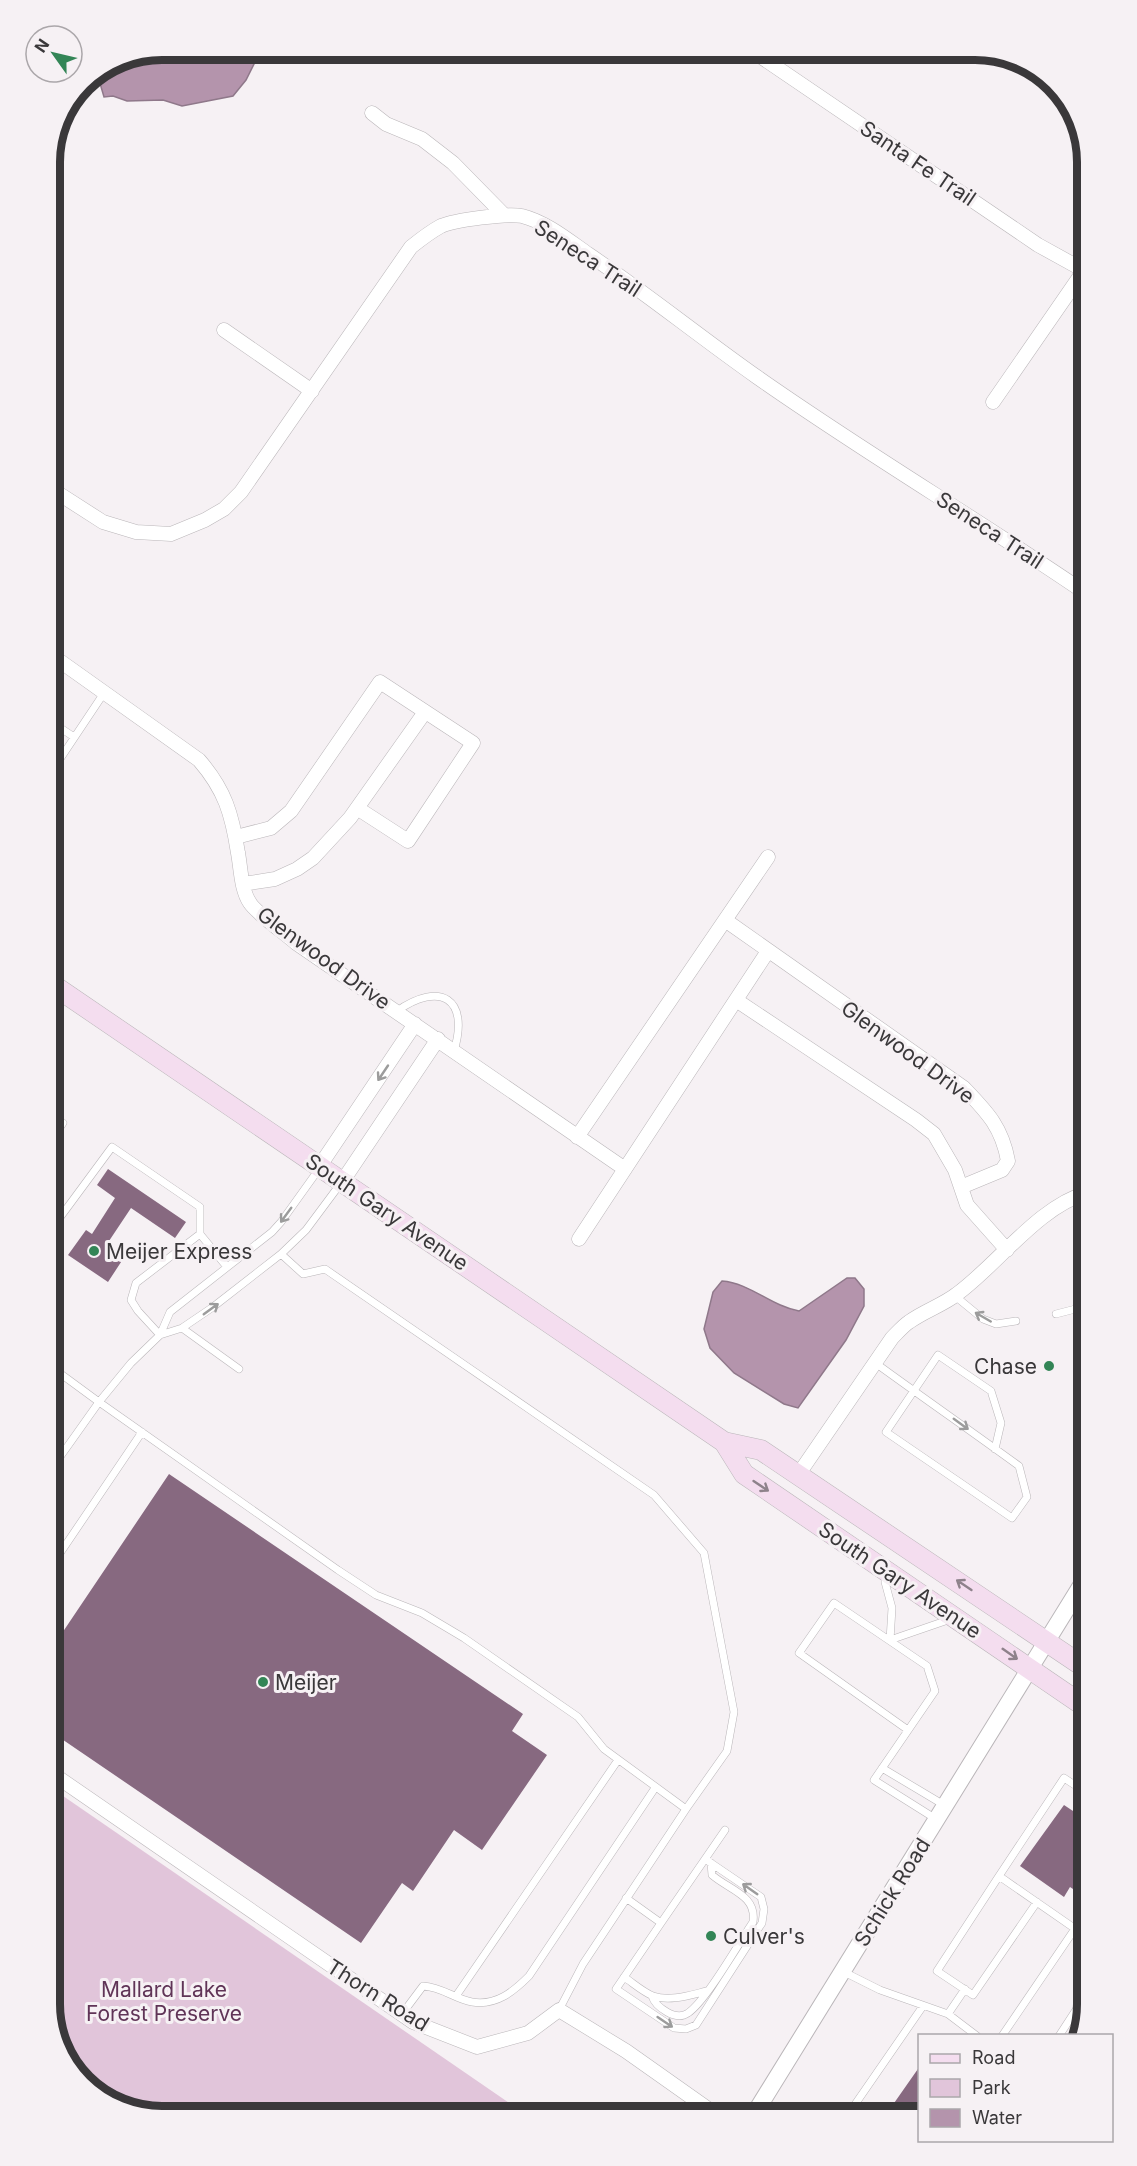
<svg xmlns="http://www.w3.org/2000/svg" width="1137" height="2166" viewBox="0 0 1137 2166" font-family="Inter,sans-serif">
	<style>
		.green { fill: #e1c5da }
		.water { fill: #b494ac; stroke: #8f788a; stroke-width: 1.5 }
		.building { fill: #876980 }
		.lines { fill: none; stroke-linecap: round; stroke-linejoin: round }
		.service-casing { stroke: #bab6b9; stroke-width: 8 }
		.minor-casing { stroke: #bab6b9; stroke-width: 15 }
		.tertiary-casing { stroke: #bab6b9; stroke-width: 18 }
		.secondary-casing { stroke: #bab6b9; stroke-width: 21 }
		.service { stroke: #fff; stroke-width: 7 }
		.minor { stroke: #fff; stroke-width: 14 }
		.tertiary { stroke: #fff; stroke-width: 16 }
		.secondary { stroke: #f4ddef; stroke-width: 20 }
		.oneway { stroke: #9c9c9c }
		.oneway2 { stroke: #8e828b }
		.poi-dot { fill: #338556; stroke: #f6f1f4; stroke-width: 2 }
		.labels { text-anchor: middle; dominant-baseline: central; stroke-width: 6; stroke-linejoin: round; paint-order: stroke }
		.street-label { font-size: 21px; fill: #3a383a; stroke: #f6f1f4 }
		.poi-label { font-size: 21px; fill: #3a383a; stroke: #f6f1f4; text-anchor: start }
		.park-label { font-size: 21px; fill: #603457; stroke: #f6f1f4 }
		.rim { fill: none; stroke: #3a383a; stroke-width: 8 }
	</style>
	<rect width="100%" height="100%" fill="#f6f1f4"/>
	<!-- green -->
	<path class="green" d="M50 1787 528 2116H155L99 2097 58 2048 50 2004Z"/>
	<!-- water -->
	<path class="water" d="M162 50H261L246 80 233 96 182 106 163 100 127 101 113 96 104 97 97 73 119 58Z
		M847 1278H855L864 1289V1306L846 1340 798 1408 784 1404 734 1373 710 1348 704 1329 713 1292 722 1281C750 1283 771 1306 799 1311Z"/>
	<!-- building -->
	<path class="building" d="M108 1169 186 1222 175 1238 131 1208 107 1244 125 1256 108 1282 68 1255 86 1230 92 1234 115 1198 97 1185Z
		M169 1474 523 1714 512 1731 547 1755 482 1850 454 1830 413 1891 402 1883 361 1943 50 1731V1651Z
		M1064 1805 1088 1821V1881L1079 1893 1070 1887 1064 1897 1020 1866Z
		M920 2066V2116H885Z"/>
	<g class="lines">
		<!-- service casing -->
		<g class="service-casing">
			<path id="service" d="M50 721 74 737
				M50 774 104 693
				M397 1011C440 981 470 998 454 1051
				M50 1142 63 1123 50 1114
				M319 1169 281 1222 272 1232 170 1312 160 1335 131 1363 99 1402 338 1570 376 1595 422 1613 464 1638 578 1717 604 1749 686 1809
				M50 1231 112 1147 200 1207V1234L227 1267
				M281 1254 303 1274 325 1269 654 1495 704 1553 734 1712 727 1751 686 1809 583 1964 559 2010
				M955 1296 983 1319 996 1324 1016 1321
				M1056 1314 1087 1306
				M182 1328 239 1369
				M160 1335 182 1328 213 1307 281 1254 306 1230 341 1183
				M160 1335 138 1311 131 1300 136 1283 200 1234
				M874 1362C922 1397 971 1431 1019 1466L1027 1497 1012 1518 886 1432 938 1355 991 1391 1001 1423 995 1449
				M50 1471 99 1402 50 1366
				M50 1568 142 1432
				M885 1573V1582L892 1608 890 1640 951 1619
				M908 1730 799 1653 834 1603 927 1666 935 1691 874 1780 936 1819
				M882 1768 944 1805
				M999 1876 1064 1778 1087 1793
				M626 1898 661 1923 725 1830
				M1037 1902 973 1995 937 1971 999 1876 1087 1937
				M661 1923 616 1989 674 2028 686 2029 696 2025 762 1923 764 1909 761 1897 705 1859
				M842 1971 880 1990 948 2014 977 2036
				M624 1977C633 1983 643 1992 653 1996 670 2002 690 1995 707 1991
				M456 1996 618 1760
				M652 1996C654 2003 660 2008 667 2012 674 2016 681 2018 688 2013 706 2001 739 1943 753 1922 757 1895 729 1890 712 1875L711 1863
				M402 2014 423 1986C442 1987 455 1999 472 2002 496 2006 513 1992 529 1976L655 1788
				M948 2014 965 1989
				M1002 2036 1087 1911
				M1059 2036 1087 1993
				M847 2116 923 2006"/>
		</g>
		<!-- minor casing -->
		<g class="minor-casing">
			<path id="minor" d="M751 50 1038 245 1087 272
				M372 113 386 124 422 139 453 163 504 215
				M224 330 312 391
				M993 402 1087 266
				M50 488 103 522 136 532 171 534 205 520 224 509 241 492 411 247C421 239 430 232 441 226 455 220 507 213 522 216 546 222 568 240 588 254 646 293 700 337 757 377 865 453 979 520 1087 594
				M50 654 199 760C225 790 232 814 238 853 241 869 241 890 250 903 256 913 286 934 296 943L625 1169
				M236 837 271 828 291 811 380 682 473 743 408 841 357 808
				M243 884 275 879 297 869 313 858 350 818 425 712
				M725 920 964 1088C987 1112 1002 1127 1008 1161L1002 1170 961 1187
				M736 1000 916 1120 934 1134 955 1170 967 1205 1007 1250
				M577 1137 768 857
				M319 1167 415 1024
				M342 1182 438 1039
				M579 1239 768 951
				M798 1475 892 1338C898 1332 903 1326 909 1322 924 1311 943 1305 957 1294 998 1264 1039 1206 1087 1193
				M50 1772 413 2022 477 2047 528 2033 559 2010 626 2051 718 2116"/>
		</g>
		<!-- tertiary casing -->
		<g class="tertiary-casing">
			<path id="tertiary" d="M753 2116 1087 1576"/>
		</g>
		<!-- secondary casing -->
		<g class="secondary-casing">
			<path id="secondary" d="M50 983 724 1442 761 1450 1087 1669
				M724 1442 744 1474 1087 1708"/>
		</g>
		<!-- service -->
		<use href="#service" class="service"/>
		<!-- minor -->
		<use href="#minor" class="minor"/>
		<!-- tertiary -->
		<use href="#tertiary" class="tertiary"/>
		<!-- secondary -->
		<use href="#secondary" class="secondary"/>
	</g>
	<!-- one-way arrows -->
	<defs><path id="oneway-shaft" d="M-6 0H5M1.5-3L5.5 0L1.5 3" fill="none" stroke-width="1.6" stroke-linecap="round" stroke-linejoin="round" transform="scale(1.5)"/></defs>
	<g class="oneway">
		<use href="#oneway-shaft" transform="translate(383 1073) rotate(124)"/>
		<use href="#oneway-shaft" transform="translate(286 1215) rotate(126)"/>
		<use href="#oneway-shaft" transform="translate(211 1309) rotate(-36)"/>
		<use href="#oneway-shaft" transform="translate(983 1317) rotate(-150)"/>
		<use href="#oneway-shaft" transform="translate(961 1424) rotate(36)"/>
		<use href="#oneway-shaft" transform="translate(750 1889) rotate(-145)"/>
		<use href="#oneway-shaft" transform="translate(665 2022) rotate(34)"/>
	</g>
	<g class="oneway2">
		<use href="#oneway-shaft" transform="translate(761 1486) rotate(34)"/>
		<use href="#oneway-shaft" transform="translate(964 1585) rotate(-146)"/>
		<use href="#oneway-shaft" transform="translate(1010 1654) rotate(35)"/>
	</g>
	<!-- markers -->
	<g class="poi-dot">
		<circle cx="94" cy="1251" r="6"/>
		<circle cx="1049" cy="1366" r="6"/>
		<circle cx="263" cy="1682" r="6"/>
		<circle cx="711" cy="1936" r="6"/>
	</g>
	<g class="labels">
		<!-- street labels -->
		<g class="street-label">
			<text transform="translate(918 163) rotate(34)">Santa Fe Trail</text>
			<text transform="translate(588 258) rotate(33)">Seneca Trail</text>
			<text transform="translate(990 530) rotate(33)">Seneca Trail</text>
			<text transform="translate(324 958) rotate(36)">Glenwood Drive</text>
			<text transform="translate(908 1052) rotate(36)">Glenwood Drive</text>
			<text transform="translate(387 1212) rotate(34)">South Gary Avenue</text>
			<text transform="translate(900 1580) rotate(34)">South Gary Avenue</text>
			<text transform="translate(892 1892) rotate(-58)">Schick Road</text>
			<text transform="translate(378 1995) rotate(32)">Thorn Road</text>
		</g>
		<!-- poi labels -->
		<g class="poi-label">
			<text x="106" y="1251">Meijer Express</text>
			<text x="1037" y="1366" text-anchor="end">Chase</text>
			<text x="275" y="1682">Meijer</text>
			<text x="723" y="1936">Culver's</text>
		</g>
		<!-- park labels -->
		<g class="park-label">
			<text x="164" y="1989">Mallard Lake<tspan x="164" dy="24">Forest Preserve</tspan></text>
		</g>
	</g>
	<!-- crop -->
	<path d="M0 0H1137V2166H0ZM162 60H975A102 102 0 0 1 1077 162V2004A102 102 0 0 1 975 2106H162A102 102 0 0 1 60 2004V162A102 102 0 0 1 162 60Z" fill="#f6f1f4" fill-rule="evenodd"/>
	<path class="rim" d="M162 60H975A102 102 0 0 1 1077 162V2004A102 102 0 0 1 975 2106H162A102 102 0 0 1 60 2004V162A102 102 0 0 1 162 60Z"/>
	<!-- legend -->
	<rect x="918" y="2034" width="195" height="108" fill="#f6f1f4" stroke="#aba7aa" stroke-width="1.5"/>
	<rect x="930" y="2054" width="30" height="9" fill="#f4ddef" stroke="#aba7aa" stroke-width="1.5"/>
	<text x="972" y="2064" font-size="18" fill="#3a383a">Road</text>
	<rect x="930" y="2079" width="30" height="18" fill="#e1c5da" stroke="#aba7aa" stroke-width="1.5"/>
	<text x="972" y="2094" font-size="18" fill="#3a383a">Park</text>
	<rect x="930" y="2109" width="30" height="18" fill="#b494ac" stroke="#aba7aa" stroke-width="1.5"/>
	<text x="972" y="2124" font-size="18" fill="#3a383a">Water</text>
	<!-- north arrow -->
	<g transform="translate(54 54) rotate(304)"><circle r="28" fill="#f6f1f4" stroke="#aba7aa" stroke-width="1.5"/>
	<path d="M0-4.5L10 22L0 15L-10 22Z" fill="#338556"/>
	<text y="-9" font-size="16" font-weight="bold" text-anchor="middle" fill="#3a383a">N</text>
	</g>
</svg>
